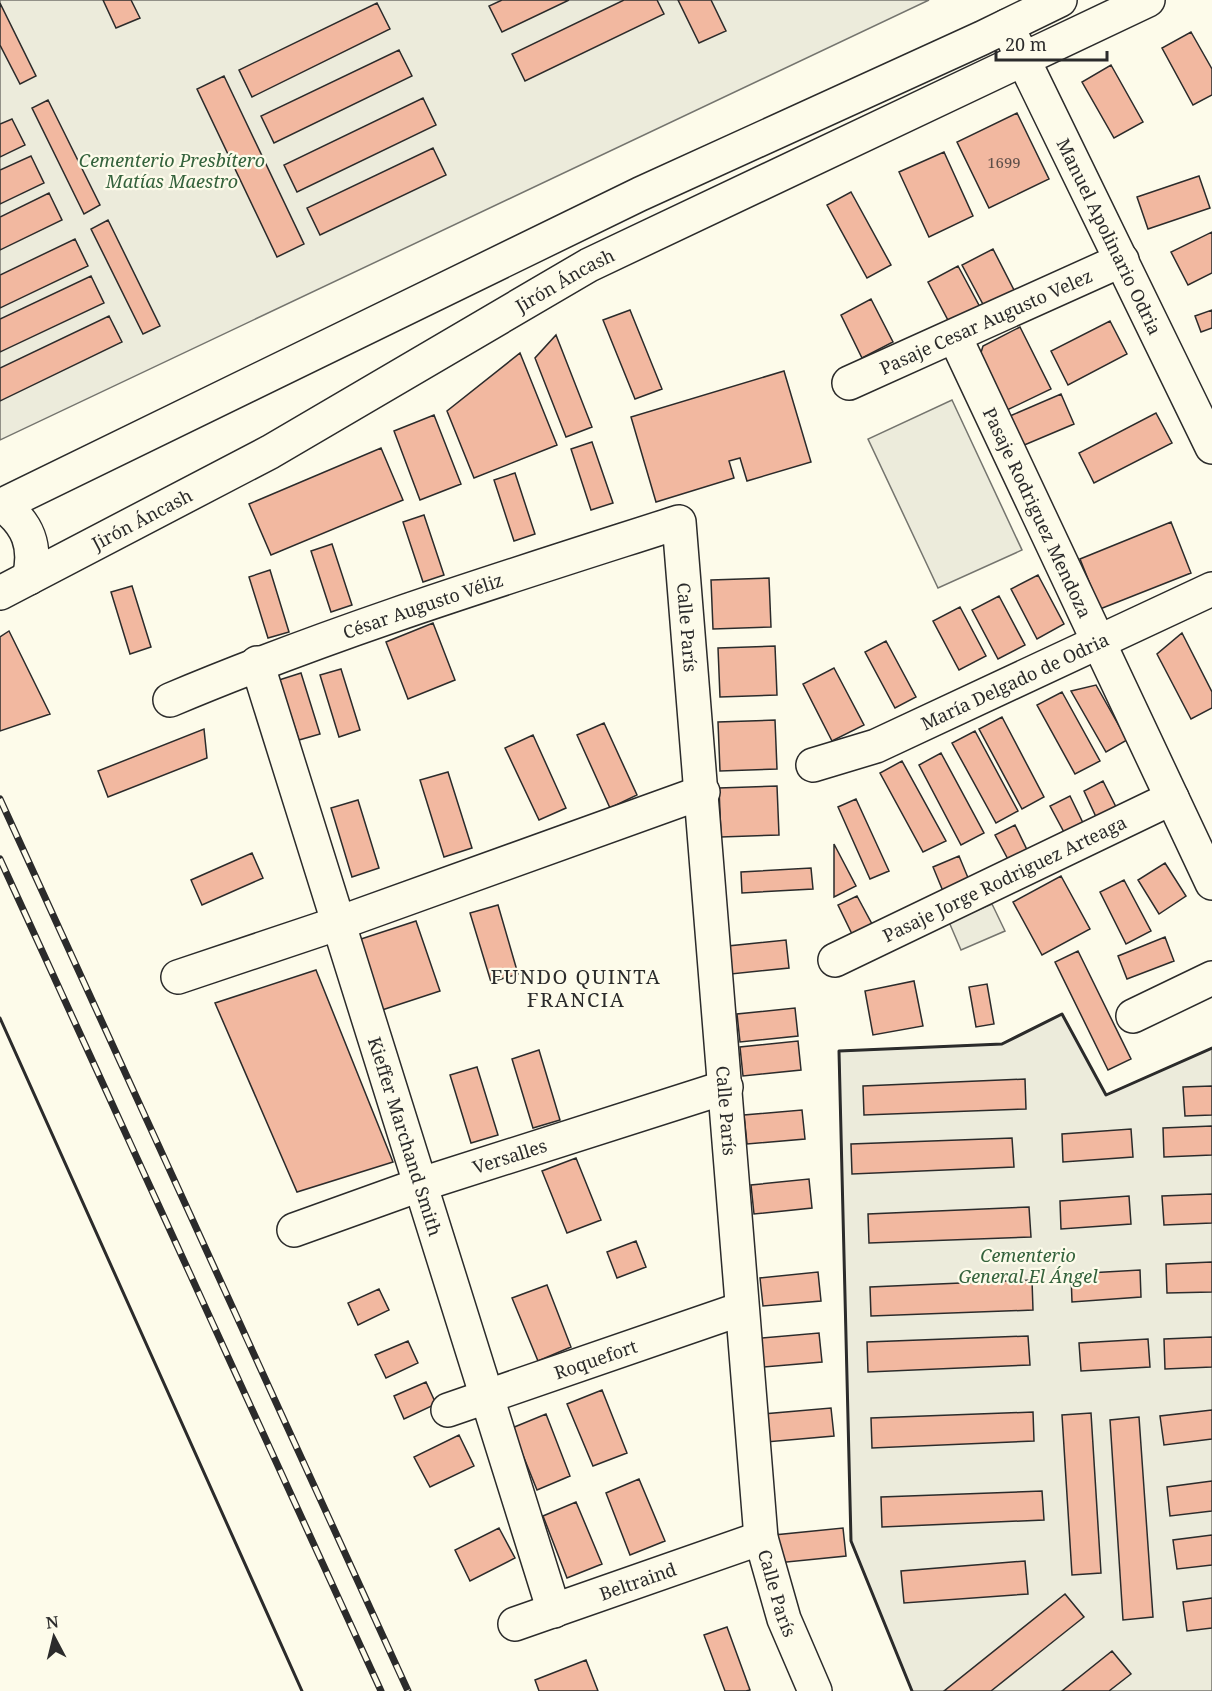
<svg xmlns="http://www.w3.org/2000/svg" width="1212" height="1691" viewBox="0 0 1212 1691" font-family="'Noto Serif',serif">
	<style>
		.green { fill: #ecebdb; stroke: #74746e; stroke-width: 1.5 }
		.building { fill: #f2b8a0; stroke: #2b2b2b; stroke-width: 1.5 }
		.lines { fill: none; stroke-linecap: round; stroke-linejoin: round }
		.street-casing { stroke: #2b2b2b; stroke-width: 36 }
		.secondary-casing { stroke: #2b2b2b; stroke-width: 36 }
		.street { stroke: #fdfbea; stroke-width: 33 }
		.secondary { stroke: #fdfbea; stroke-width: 33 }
		.rail-casing { stroke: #2b2b2b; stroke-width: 7 }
		.rail { stroke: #fdfbea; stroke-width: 4.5; stroke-dasharray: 14; stroke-linecap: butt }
		.wall { stroke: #2b2b2b; stroke-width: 3 }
		.labels { text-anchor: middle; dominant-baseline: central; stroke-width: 4.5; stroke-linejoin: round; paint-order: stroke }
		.number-label { font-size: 15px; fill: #5d4e48 }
		.park-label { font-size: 18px; font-style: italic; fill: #34623c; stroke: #fdfbea }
		.street-label { font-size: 18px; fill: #2b2b2b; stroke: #fdfbea }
		.neighbourhood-label { font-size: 20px; letter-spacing: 1.5px; fill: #2b2b2b; stroke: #fdfbea }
	</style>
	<rect width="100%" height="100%" fill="#fdfbea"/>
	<!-- green -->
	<path class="green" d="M0 0H929L0 440Z
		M952 400 1022 550 938 588 868 439Z
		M992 904 1005 931 961 950 949 922Z
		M1062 1014 1106 1095 1212 1048V1691H912L851 1541 839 1051 1001 1044Z"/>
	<!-- building -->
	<path class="building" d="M103 0H131L140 18 116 28Z
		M502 0H569L502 32 489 6Z
		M624 0H657L664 14 525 81 512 54Z
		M678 0H711L726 31 699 43Z
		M0 3 36 76 20 84 0 45Z
		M377 3 390 29 252 97 239 70Z
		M1191 32 1212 69V95L1193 105 1162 48Z
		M399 50 412 76 274 143 261 116Z
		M1111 65 1143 122 1114 138 1082 82Z
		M224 76 304 244 277 257 197 89Z
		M423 98 436 125 297 192 284 165Z
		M48 100 100 205 84 214 32 108Z
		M1017 113 1049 179 989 208 957 142Z
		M12 119 25 145 0 157V124Z
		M433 148 446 175 320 235 307 208Z
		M944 152 973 216 929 237 899 172Z
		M31 156 44 183 0 204V170Z
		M1199 176 1210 208 1148 229 1137 197Z
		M851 192 891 265 867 278 827 205Z
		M49 193 62 220 0 250V217Z
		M108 220 160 326 143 334 91 229Z
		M1212 232V273L1188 285 1171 252Z
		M75 239 88 266 0 308V275Z
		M993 249 1015 292 985 308 962 265Z
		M958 266 981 309 950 324 928 282Z
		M91 276 104 303 0 352V319Z
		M871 299 893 342 862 358 841 315Z
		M630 310 662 389 635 399 603 320Z
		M1212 310V328L1201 332 1195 316Z
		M109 316 122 342 0 401V368Z
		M1110 321 1127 354 1068 385 1051 351Z
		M1020 327 1051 389 1005 411 979 359 983 346Z
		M556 335 592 427 566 437 535 358Z
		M520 353 557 445 474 478 447 411Z
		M784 371 811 462 747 481 740 458 729 461 734 478 656 502 631 417Z
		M1061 394 1074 424 1022 446 1010 416Z
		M1156 413 1172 443 1094 483 1079 453Z
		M434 415 461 484 420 500 394 431Z
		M592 442 613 503 591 510 571 449Z
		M381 448 403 500 271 555 249 504Z
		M515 473 535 534 514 541 494 480Z
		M424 515 444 575 423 582 403 522Z
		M1171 522 1191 573 1100 609 1080 559Z
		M332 544 352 605 331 612 311 551Z
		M270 570 289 632 268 638 249 577Z
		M1038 575 1064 624 1037 639 1011 589Z
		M769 578 771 627 713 629 711 580Z
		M132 586 151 647 130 654 111 592Z
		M999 596 1025 645 998 659 972 610Z
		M960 607 986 656 959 670 933 621Z
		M433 623 455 680 408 699 386 642Z
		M9 631 50 714 0 731V637Z
		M1182 633 1212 692V708L1191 719 1157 654Z
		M886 641 916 697 895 708 865 652Z
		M775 646 777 695 720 697 718 648Z
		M834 668 864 725 832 741 803 684Z
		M341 669 360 730 339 737 320 675Z
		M301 673 320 734 299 740 279 680Z
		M1096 685 1127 740 1106 752 1071 691Z
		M1062 692 1100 761 1075 774 1037 705Z
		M1002 717 1044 797 1022 809 979 729Z
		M775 720 777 769 720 771 718 722Z
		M604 723 637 795 610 808 577 735Z
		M204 729 207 758 108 797 98 771Z
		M975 731 1018 811 996 823 952 743Z
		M533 735 566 808 539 820 505 748Z
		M941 753 984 833 961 845 919 765Z
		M902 761 946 841 923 852 880 773Z
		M448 772 472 848 444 857 420 780Z
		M1103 781 1117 809 1097 819 1084 791Z
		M777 786 779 835 721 837 719 788Z
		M1070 796 1084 825 1065 834 1050 806Z
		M856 799 889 871 870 879 838 807Z
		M358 800 379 868 352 877 331 808Z
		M1015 825 1029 854 1010 863 995 835Z
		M834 844 856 886 834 897Z
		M252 853 263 878 202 905 191 880Z
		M959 856 971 885 945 896 933 867Z
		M1165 863 1186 896 1159 914 1138 880Z
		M811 868 813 889 742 893 741 872Z
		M1061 876 1090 929 1042 955 1013 902Z
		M1124 880 1151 931 1126 944 1100 892Z
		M857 896 872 924 852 934 838 905Z
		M498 905 518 974 491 982 470 913Z
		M416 921 440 991 382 1010 358 940Z
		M1165 937 1174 961 1127 979 1118 956Z
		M786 940 789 968 731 974 728 946Z
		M1078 951 1131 1059 1108 1070 1055 962Z
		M316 970 393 1162 297 1192 215 1003Z
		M914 981 923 1026 873 1035 865 991Z
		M987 984 994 1024 976 1027 969 987Z
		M795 1008 798 1036 740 1042 737 1014Z
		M798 1041 801 1070 743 1076 740 1047Z
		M539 1050 560 1120 533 1128 512 1059Z
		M477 1067 498 1135 471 1143 450 1075Z
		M1025 1079 1026 1109 864 1115 863 1086Z
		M1212 1086V1115L1185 1116 1183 1087Z
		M802 1110 805 1139 747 1144 744 1115Z
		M1212 1126V1155L1164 1157 1163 1128Z
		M1131 1129 1133 1157 1063 1162 1062 1134Z
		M1012 1138 1014 1167 852 1174 851 1144Z
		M576 1158 601 1220 567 1233 542 1171Z
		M809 1179 812 1208 754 1214 751 1185Z
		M1212 1194V1223L1164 1225 1162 1196Z
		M1129 1196 1131 1224 1061 1229 1060 1201Z
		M1029 1207 1031 1237 869 1243 868 1214Z
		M636 1241 646 1267 617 1278 607 1252Z
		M1212 1262V1292L1167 1293 1166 1264Z
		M1140 1270 1141 1297 1072 1302 1071 1274Z
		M818 1272 821 1301 763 1306 760 1278Z
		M1032 1280 1033 1310 871 1316 870 1287Z
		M547 1285 571 1347 538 1361 512 1298Z
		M379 1289 389 1310 358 1325 348 1303Z
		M819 1333 822 1362 764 1367 761 1338Z
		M1028 1336 1030 1365 868 1372 867 1342Z
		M1212 1337V1367L1165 1369 1164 1339Z
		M1148 1339 1150 1367 1081 1371 1079 1343Z
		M408 1341 418 1363 386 1378 375 1355Z
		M426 1382 436 1404 404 1419 394 1396Z
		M602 1390 627 1453 593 1466 567 1404Z
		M831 1408 834 1436 766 1442 763 1414Z
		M1212 1410V1439L1164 1445 1160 1416Z
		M1033 1412 1034 1441 872 1448 871 1418Z
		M1091 1413 1101 1573 1072 1575 1062 1415Z
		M546 1414 570 1476 537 1490 512 1428Z
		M1139 1417 1153 1617 1123 1620 1110 1420Z
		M459 1435 474 1466 430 1487 414 1457Z
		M639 1479 665 1541 630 1555 606 1493Z
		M1212 1481V1511L1170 1516 1167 1487Z
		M1042 1491 1044 1520 882 1527 881 1497Z
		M576 1502 602 1564 567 1578 543 1516Z
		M499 1528 515 1558 470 1581 455 1550Z
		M843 1528 846 1556 777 1563 774 1535Z
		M1212 1535V1565L1177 1569 1173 1540Z
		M1025 1561 1028 1594 904 1603 901 1571Z
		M1065 1594 1084 1617 991 1691H944Z
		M1212 1598V1628L1187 1631 1183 1602Z
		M727 1627 750 1690 746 1691H725L704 1635Z
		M1112 1651 1131 1674 1109 1691H1062Z
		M586 1660 598 1691H539L535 1680Z"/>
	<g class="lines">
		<!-- street casing -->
		<g class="street-casing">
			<g id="street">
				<path id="s1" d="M1007 26 1212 447"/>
				<path id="s2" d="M955 337 1212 883"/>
				<path id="s3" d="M849 383 1122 260"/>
				<path id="s4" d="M257 663 554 1611"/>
				<path id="s5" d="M170 700C336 630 508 577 679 522L761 1538 784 1619 815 1691"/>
				<path id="s6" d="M813 765 876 746 1212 589"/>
				<path id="s7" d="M835 960 1172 798"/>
				<path d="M178 977 339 923 703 792"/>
				<path d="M1133 1016 1212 978"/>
				<path id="s8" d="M294 1230 422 1184 726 1087"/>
				<path id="s9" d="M448 1410 741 1309"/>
				<path id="s10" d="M515 1624 761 1538"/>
			</g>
		</g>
		<!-- secondary casing -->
		<g class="secondary-casing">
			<g id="secondary">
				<path d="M2 505C28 523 37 547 29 578"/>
				<path d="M0 506 640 194 982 38 1060 0"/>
				<path id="s11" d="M0 593 270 452 589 265 1148 0"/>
			</g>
		</g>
		<!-- street -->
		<use href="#street" class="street"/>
		<!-- secondary -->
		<use href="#secondary" class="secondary"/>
		<!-- rail casing -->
		<g class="rail-casing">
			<path id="rail" d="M0 799 408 1691
				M0 859 381 1691"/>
		</g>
		<!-- rail -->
		<use href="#rail" class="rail"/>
		<!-- wall -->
		<path class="wall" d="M0 1018 302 1691
			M912 1691 851 1541 839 1051 1002 1044 1062 1014 1106 1095 1212 1048"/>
	</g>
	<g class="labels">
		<!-- number labels -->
		<g class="number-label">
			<text x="1004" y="162">1699</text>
		</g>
		<!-- park labels -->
		<g class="park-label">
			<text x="172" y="160">Cementerio Presbítero<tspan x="172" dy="21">Matías Maestro</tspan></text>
			<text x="1028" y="1255">Cementerio<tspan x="1028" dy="21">General El Ángel</tspan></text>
		</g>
		<!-- street labels -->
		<g class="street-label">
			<text stroke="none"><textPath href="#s1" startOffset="234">Manuel Apolinario Odria</textPath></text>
			<text stroke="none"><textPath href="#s11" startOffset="646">Jirón Áncash</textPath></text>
			<text stroke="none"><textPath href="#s3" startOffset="150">Pasaje Cesar Augusto Velez</textPath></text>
			<text stroke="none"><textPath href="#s2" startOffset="194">Pasaje Rodriguez Mendoza</textPath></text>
			<text stroke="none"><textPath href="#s11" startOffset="160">Jirón Áncash</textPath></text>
			<text stroke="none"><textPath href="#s5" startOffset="270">César Augusto Véliz</textPath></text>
			<text stroke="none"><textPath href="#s5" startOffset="645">Calle París</textPath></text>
			<text stroke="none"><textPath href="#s6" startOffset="219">María Delgado de Odria</textPath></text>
			<text stroke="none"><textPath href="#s7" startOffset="188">Pasaje Jorge Rodriguez Arteaga</textPath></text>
			<text stroke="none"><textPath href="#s5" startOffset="1130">Calle París</textPath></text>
			<text stroke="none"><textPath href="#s4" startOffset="496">Kieffer Marchand Smith</textPath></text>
			<text stroke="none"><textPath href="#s8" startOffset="228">Versalles</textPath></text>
			<text stroke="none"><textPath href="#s9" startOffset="156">Roquefort</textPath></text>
			<text stroke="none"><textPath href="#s10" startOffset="130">Beltraind</textPath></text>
			<text stroke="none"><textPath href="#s5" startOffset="1616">Calle París</textPath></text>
		</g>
		<!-- neighbourhood labels -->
		<g class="neighbourhood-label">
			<text x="576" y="976">FUNDO QUINTA<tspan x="576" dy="23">FRANCIA</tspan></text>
		</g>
	</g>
	<!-- north arrow -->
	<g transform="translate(54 1637) rotate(353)" stroke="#fdfbea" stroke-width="4.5" paint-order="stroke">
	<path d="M0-4.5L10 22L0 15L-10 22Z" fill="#2b2b2b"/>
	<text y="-9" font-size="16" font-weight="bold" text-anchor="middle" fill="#2b2b2b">N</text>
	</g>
	<!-- scale -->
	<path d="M996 51v9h111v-9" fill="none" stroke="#2b2b2b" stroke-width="3"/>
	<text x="1005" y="51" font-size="18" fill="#2b2b2b" stroke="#fdfbea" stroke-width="4.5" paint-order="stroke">20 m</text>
</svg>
